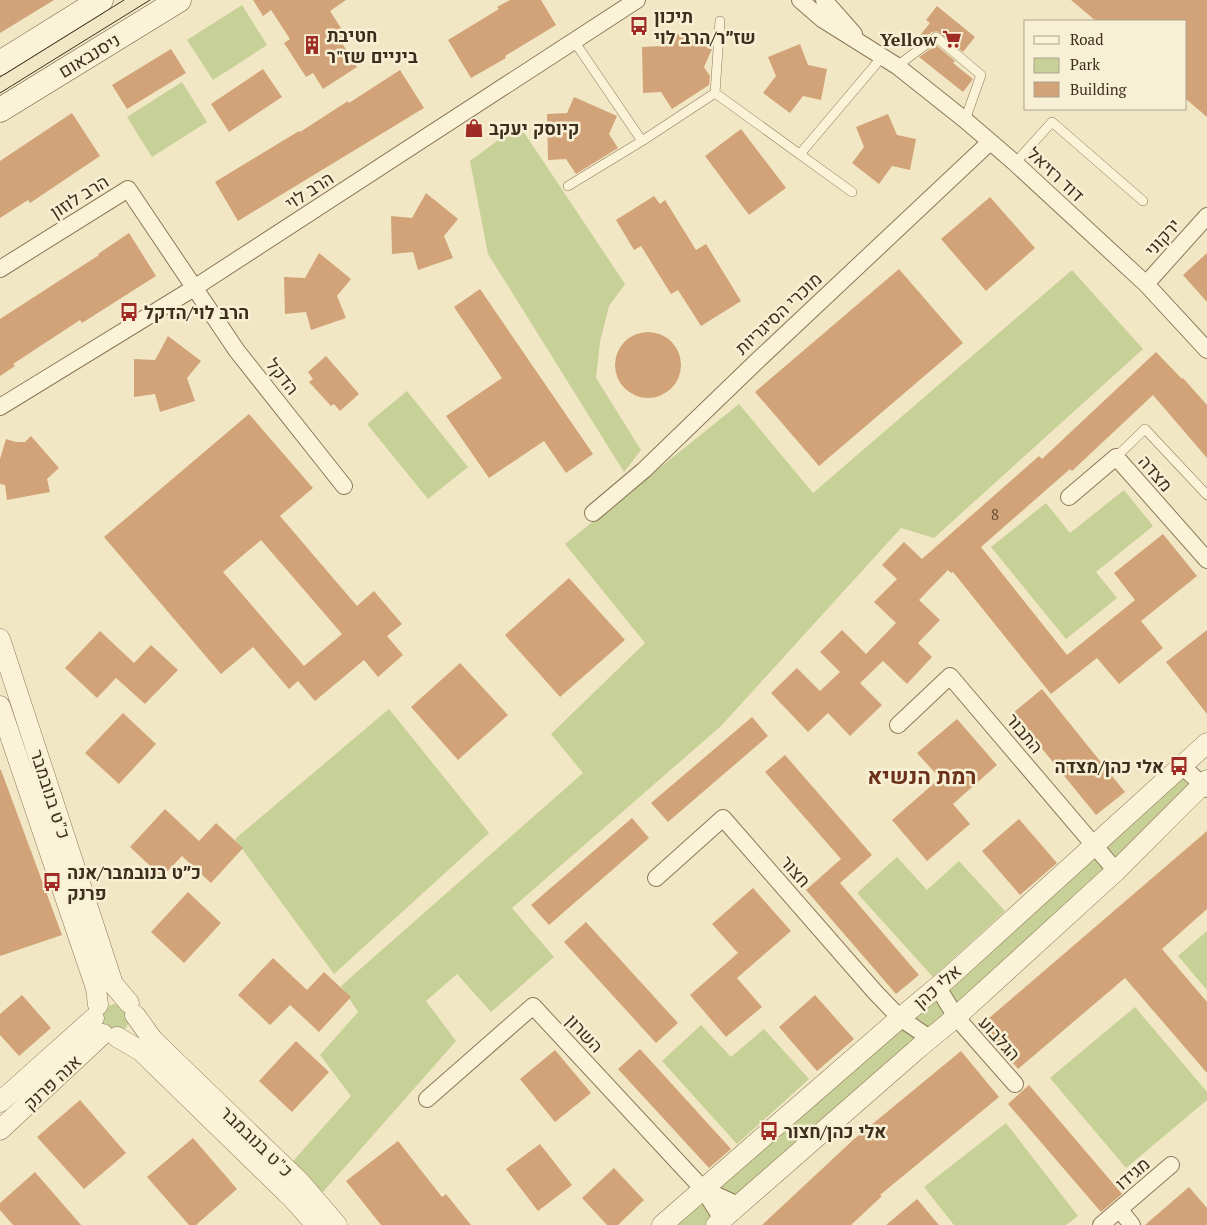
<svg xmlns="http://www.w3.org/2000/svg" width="1207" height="1225" viewBox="0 0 1207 1225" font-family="'PT Serif',Heebo,serif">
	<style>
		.green { fill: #c6d097 }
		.building { fill: #d2a378; fill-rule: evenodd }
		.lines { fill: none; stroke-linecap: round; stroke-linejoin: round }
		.service-casing { stroke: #8d7859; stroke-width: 10 }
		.minor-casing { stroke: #8d7859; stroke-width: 18 }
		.tertiary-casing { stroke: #8d7859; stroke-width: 21 }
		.secondary-casing { stroke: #6f593c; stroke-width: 25 }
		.service { stroke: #fbf3d8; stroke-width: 9 }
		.minor { stroke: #fbf3d8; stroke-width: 16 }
		.tertiary { stroke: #fbf3d8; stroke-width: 20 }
		.secondary { stroke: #fbf3d8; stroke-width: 24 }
		.tram { stroke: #3c2f1e; stroke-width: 1 }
		.labels { text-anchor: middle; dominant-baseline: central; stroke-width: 5; stroke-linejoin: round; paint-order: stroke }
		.number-label { font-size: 15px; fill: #624c34 }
		.poi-label { font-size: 18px; font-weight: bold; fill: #3c2f1e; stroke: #f8f0d4; text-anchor: start }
		.street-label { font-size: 18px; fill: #3c2f1e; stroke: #f8f0d4 }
		.district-label { font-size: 22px; font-weight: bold; fill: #6c311a; stroke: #f8f0d4 }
	</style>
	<rect width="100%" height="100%" fill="#f1e7c4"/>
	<!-- green -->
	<path class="green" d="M242 5 267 45 213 80 187 40Z
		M182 82 207 122 152 157 127 117Z
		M519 125 625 284 609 306 600 342 596 378 641 450 624 472 488 254 470 161Z
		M1072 270 1143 349 934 538 901 528 721 726 512 908 554 957 491 1012 457 974 426 1001 456 1041 322 1193 293 1161 351 1096 320 1055 358 1012 341 986 583 773 551 734 645 643 565 544 739 404 813 493Z
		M407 391 468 467 428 499 367 424Z
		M1124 490 1153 526 1096 572 1117 598 1066 639 991 547 1046 503 1070 533Z
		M389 709 489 833 334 974 235 839Z
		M1182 766 1203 784 716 1225H662Z
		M897 857 927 890 959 861 1005 911 933 977 857 893Z
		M1207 931V990L1178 956Z
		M114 1004 123 1006C128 1016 133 1023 122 1031L104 1028C98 1017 102 1007 114 1004Z
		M1135 1007 1207 1092V1100L1126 1168 1050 1078Z
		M701 1025 731 1057 764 1029 809 1079 737 1144 662 1061Z
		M1006 1123 1078 1216 1066 1225H954L924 1187Z"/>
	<!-- building -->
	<path class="building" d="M0 0H54L0 33Z
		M253 0H346L330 11 348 39 342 43 357 67 323 89 313 73 306 77 284 43 290 39 271 10 263 16Z
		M510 0H541L556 25 505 56 506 58 471 78 448 40 499 9 497 7Z
		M1071 0H1207V117L1186 99V21H1096Z
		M937 6 975 37 963 52 937 31 932 32 909 49 930 23 926 20Z
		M669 30 712 49 704 67 710 76 709 85 672 109 661 92 643 93 642 47 662 46Z
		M800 44 808 65 827 69 821 100 803 96 790 113 763 93 776 76 768 57Z
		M936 45 955 61 953 63 973 79 963 92 919 57Z
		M171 49 186 73 127 109 112 85Z
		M263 69 282 97 229 132 211 104Z
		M400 70 424 108 238 221 215 182 299 131 300 132 348 101 349 103Z
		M574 97 617 116 609 134 618 148 576 174 566 159 548 160 547 114 567 113Z
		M72 113 100 156 30 203 28 200 0 218V161Z
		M888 114 897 135 916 139 910 170 892 166 879 184 852 163 864 147 856 127Z
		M741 129 786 188 749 215 705 156Z
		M426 193 458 219 444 236 453 258 418 270 413 252 392 254 391 216 412 218Z
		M654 196 660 204 665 200 696 250 706 244 741 301 701 326 678 290 671 294 641 246 634 250 616 220Z
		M990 197 1035 248 986 291 941 239Z
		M129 233 156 276 82 323 80 320 13 364 15 366 0 376V319L99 255 98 254Z
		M319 253 351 279 337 296 346 318 311 330 306 312 285 314 284 277 305 278Z
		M1207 253V302L1183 275Z
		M899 269 963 343 819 466 755 392Z
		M480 289 593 454 566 473 544 441 489 478 446 416 502 378 454 307Z
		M615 365a33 33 0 1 1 66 0a33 33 0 1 1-66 0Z
		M168 336 201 361 187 378 195 401 160 412 155 394 134 397V359L155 360Z
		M1156 352 1182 379 1183 378 1207 405V458L1153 395 1072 471 1070 469 981 547 1067 655 1135 600 1114 573 1163 534 1197 576 1141 621 1163 648 1119 684 1097 658 1051 694 953 572 951 573 948 570 919 600 940 620 918 643 932 657 907 684 883 661 860 683 882 705 850 736 828 713 808 732 771 693 797 668 820 691 840 672 820 652 842 630 866 654 896 623 874 602 897 579 882 565 904 542 922 559 1039 456 1042 459Z
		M326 356 359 394 340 411 334 404 331 406 309 382 313 379 308 372Z
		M249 414 313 488 280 516 357 606 374 591 402 624 387 636 403 655 378 677 364 660 315 701 298 681 289 689 253 647 221 674 104 537ZM261 540 342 634 304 666 223 572Z
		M31 436 59 468 47 479 50 492 7 500 5 485 0 484V459L6 439 16 442H25Z
		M569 578 625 640 560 697 505 635Z
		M1207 630V714L1166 662Z
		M100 631 134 663 151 645 178 670 145 704 116 678 97 698 65 668Z
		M460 663 508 715 458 760 411 707Z
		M1042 689 1125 792 1096 815 1013 713Z
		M123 713 156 744 119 784 85 753Z
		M752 717 768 736 668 822 651 803Z
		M957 719 997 765 953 804 970 824 927 861 892 820 940 778 917 753Z
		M785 755 872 855 840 883 919 975 896 994 806 890 841 859 765 772Z
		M0 770H1L62 935 0 956Z
		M165 809 199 841 216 823 243 848 211 883 182 856 162 877 130 847Z
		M632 818 649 838 549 925 531 905Z
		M1019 819 1057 863 1020 895 982 851Z
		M1207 831V909L1162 949 1207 1002V1073L1125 978 1018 1069 981 1025Z
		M753 888 791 931 737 978 762 1007 726 1037 690 995 738 953 712 924Z
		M188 892 221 923 184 963 151 932Z
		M586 922 678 1023 656 1043 564 942Z
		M273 958 307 990 324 972 351 997 319 1032 290 1005 270 1025 238 995Z
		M22 995 51 1028 19 1056 0 1035V1014Z
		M815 995 854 1039 817 1071 779 1027Z
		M296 1041 329 1072 292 1112 259 1081Z
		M640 1049 731 1149 709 1168 618 1069Z
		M555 1050 591 1093 555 1122 520 1079Z
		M961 1051 999 1097 880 1195 882 1196 851 1225H762L853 1140Z
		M1029 1085 1122 1194 1101 1212 1008 1104Z
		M80 1100 126 1153 84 1189 37 1137Z
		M193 1138 237 1189 196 1225H189L147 1177Z
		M398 1141 442 1197 446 1194 471 1225H381L346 1181Z
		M540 1144 572 1185 538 1211 506 1169Z
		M614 1168 644 1200 618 1225H607L582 1198Z
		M35 1172 81 1225H13L0 1210V1203Z
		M1189 1187 1207 1208V1225H1145Z
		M917 1199 939 1225H886Z"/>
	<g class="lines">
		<!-- service casing -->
		<g class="service-casing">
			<path id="service" d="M574 41 642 141 715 93 852 192
				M897 66 936 37 981 75 965 120
				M715 93 720 21
				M800 154 882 57
				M1015 163 1052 122 1143 201
				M568 186 642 141
				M1116 457 1145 429 1207 495"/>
		</g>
		<!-- minor casing -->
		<g class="minor-casing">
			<path id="minor" d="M800 0 822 19 897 66 965 120 1015 163 1146 284 1207 350
				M824 0 854 34
				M0 269 128 189 237 351 344 486
				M1146 284 1207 216
				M0 407 194 288 637 0
				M1069 497 1116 457 1207 560
				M593 513 644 470 756 362 990 142
				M898 725 950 676 1116 871
				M1182 766 1207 789
				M656 878 723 818 875 992 900 1018 931 1039
				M937 986 956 1017 1015 1084
				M427 1099 533 1006 703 1189 722 1219
				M703 1189 738 1205
				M1120 1210 1132 1225
				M1101 1225 1171 1165"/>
		</g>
		<!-- tertiary casing -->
		<g class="tertiary-casing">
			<path id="tertiary" d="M0 639 113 984 129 1003
				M0 706 96 988 98 1005
				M135 1015 153 1040 300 1182 337 1225
				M117 1037 141 1051 293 1199 316 1225
				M0 1102 94 1018
				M0 1130 103 1034
				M662 1225 900 1018 948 978 1207 743
				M716 1225 915 1051 956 1017 1116 871 1207 780"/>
		</g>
		<!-- secondary casing -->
		<g class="secondary-casing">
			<path id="secondary" d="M0 63 101 0
				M0 110 179 0"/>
		</g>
		<!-- service -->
		<use href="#service" class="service"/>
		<!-- minor -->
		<use href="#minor" class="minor"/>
		<!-- tertiary -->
		<use href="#tertiary" class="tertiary"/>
		<!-- secondary -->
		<use href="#secondary" class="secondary"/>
		<!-- tram -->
		<path class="tram" d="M0 77 124 0
			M0 93 150 0"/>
	</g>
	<!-- icons -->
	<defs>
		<g id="bus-bare" transform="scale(1.5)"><path d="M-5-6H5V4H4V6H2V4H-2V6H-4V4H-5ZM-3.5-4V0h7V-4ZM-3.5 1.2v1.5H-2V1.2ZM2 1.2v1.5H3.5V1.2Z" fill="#a12c25" stroke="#f8f0d4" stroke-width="2.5" paint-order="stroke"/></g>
		<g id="supermarket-bare" transform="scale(1.5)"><path d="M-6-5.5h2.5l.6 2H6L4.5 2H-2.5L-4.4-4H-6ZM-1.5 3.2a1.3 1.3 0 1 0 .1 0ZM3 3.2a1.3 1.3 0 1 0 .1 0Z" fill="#a12c25" stroke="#f8f0d4" stroke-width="2.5" paint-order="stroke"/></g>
		<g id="building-bare" transform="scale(1.5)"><path d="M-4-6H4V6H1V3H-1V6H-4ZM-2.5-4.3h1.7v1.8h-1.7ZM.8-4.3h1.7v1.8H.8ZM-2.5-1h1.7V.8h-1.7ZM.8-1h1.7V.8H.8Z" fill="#a12c25" stroke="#f8f0d4" stroke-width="2.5" paint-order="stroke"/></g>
		<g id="shop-bare" transform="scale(1.5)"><path d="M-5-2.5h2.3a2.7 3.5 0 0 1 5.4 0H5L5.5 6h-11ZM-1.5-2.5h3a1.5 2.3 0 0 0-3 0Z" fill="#a12c25" stroke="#f8f0d4" stroke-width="2.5" paint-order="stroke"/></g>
	</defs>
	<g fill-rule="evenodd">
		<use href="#bus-bare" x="639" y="26"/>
		<use href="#supermarket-bare" x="952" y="39"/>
		<use href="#building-bare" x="312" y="45"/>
		<use href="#shop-bare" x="474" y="128"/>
		<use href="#bus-bare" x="129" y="312"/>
		<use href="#bus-bare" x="1179" y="766"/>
		<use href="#bus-bare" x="52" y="882"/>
		<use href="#bus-bare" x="769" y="1131"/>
	</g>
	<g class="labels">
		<!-- number labels -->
		<g class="number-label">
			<text x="995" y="514">8</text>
		</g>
		<!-- poi labels -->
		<g class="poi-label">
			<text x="654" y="16">תיכון<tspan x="654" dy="21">שז״ר/הרב לוי</tspan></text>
			<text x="327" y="35">חטיבת<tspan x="327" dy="21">ביניים שז"ר</tspan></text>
			<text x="937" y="39" text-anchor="end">Yellow</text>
			<text x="489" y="128">קיוסק יעקב</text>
			<text x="144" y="312">הרב לוי/הדקל</text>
			<text x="1164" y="766" text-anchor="end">אלי כהן/מצדה</text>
			<text x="67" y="872">כ״ט בנובמבר/אנה<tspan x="67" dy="21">פרנק</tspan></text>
			<text x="784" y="1131">אלי כהן/חצור</text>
		</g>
		<!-- street labels -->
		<g class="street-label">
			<text transform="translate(89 55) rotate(-31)">ניסנבאום</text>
			<text transform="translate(1056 174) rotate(43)">דוד רזיאל</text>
			<text transform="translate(309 190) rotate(-33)">הרב לוי</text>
			<text transform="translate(79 196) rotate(-32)">הרב לוזון</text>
			<text transform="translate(1162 237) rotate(-48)">ירקוני</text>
			<text transform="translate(778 313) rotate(-43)">מוכרי הסיגריות</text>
			<text transform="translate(283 376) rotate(52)">הדקל</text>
			<text transform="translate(1156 473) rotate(49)">מצדה</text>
			<text transform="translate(1025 733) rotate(50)">התבור</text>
			<text transform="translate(51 794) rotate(72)">כ"ט בנובמבר</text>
			<text transform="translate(796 871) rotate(49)">חצור</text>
			<text transform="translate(937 986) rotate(-41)">אלי כהן</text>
			<text transform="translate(585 1033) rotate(47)">השרון</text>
			<text transform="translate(1000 1038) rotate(48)">הגלבוע</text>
			<text transform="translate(52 1082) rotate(-43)">אנה פרנק</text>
			<text transform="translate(257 1141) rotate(44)">כ"ט בנובמבר</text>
			<text transform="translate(1132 1173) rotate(-41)">מגידו</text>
		</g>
		<!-- district labels -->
		<g class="district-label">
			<text x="922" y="775">רמת הנשיא</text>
		</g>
	</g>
	<!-- legend -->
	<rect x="1024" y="20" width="162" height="90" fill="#f8f0d4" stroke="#ada38b"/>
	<rect x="1034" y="36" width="25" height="8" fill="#fbf3d8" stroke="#ada38b"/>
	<text x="1070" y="45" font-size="15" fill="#3c2f1e">Road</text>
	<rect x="1034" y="58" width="25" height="15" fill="#c6d097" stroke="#ada38b"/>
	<text x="1070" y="70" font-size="15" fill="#3c2f1e">Park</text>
	<rect x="1034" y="82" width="25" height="15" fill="#d2a378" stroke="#ada38b"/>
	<text x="1070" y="95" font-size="15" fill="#3c2f1e">Building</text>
</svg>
